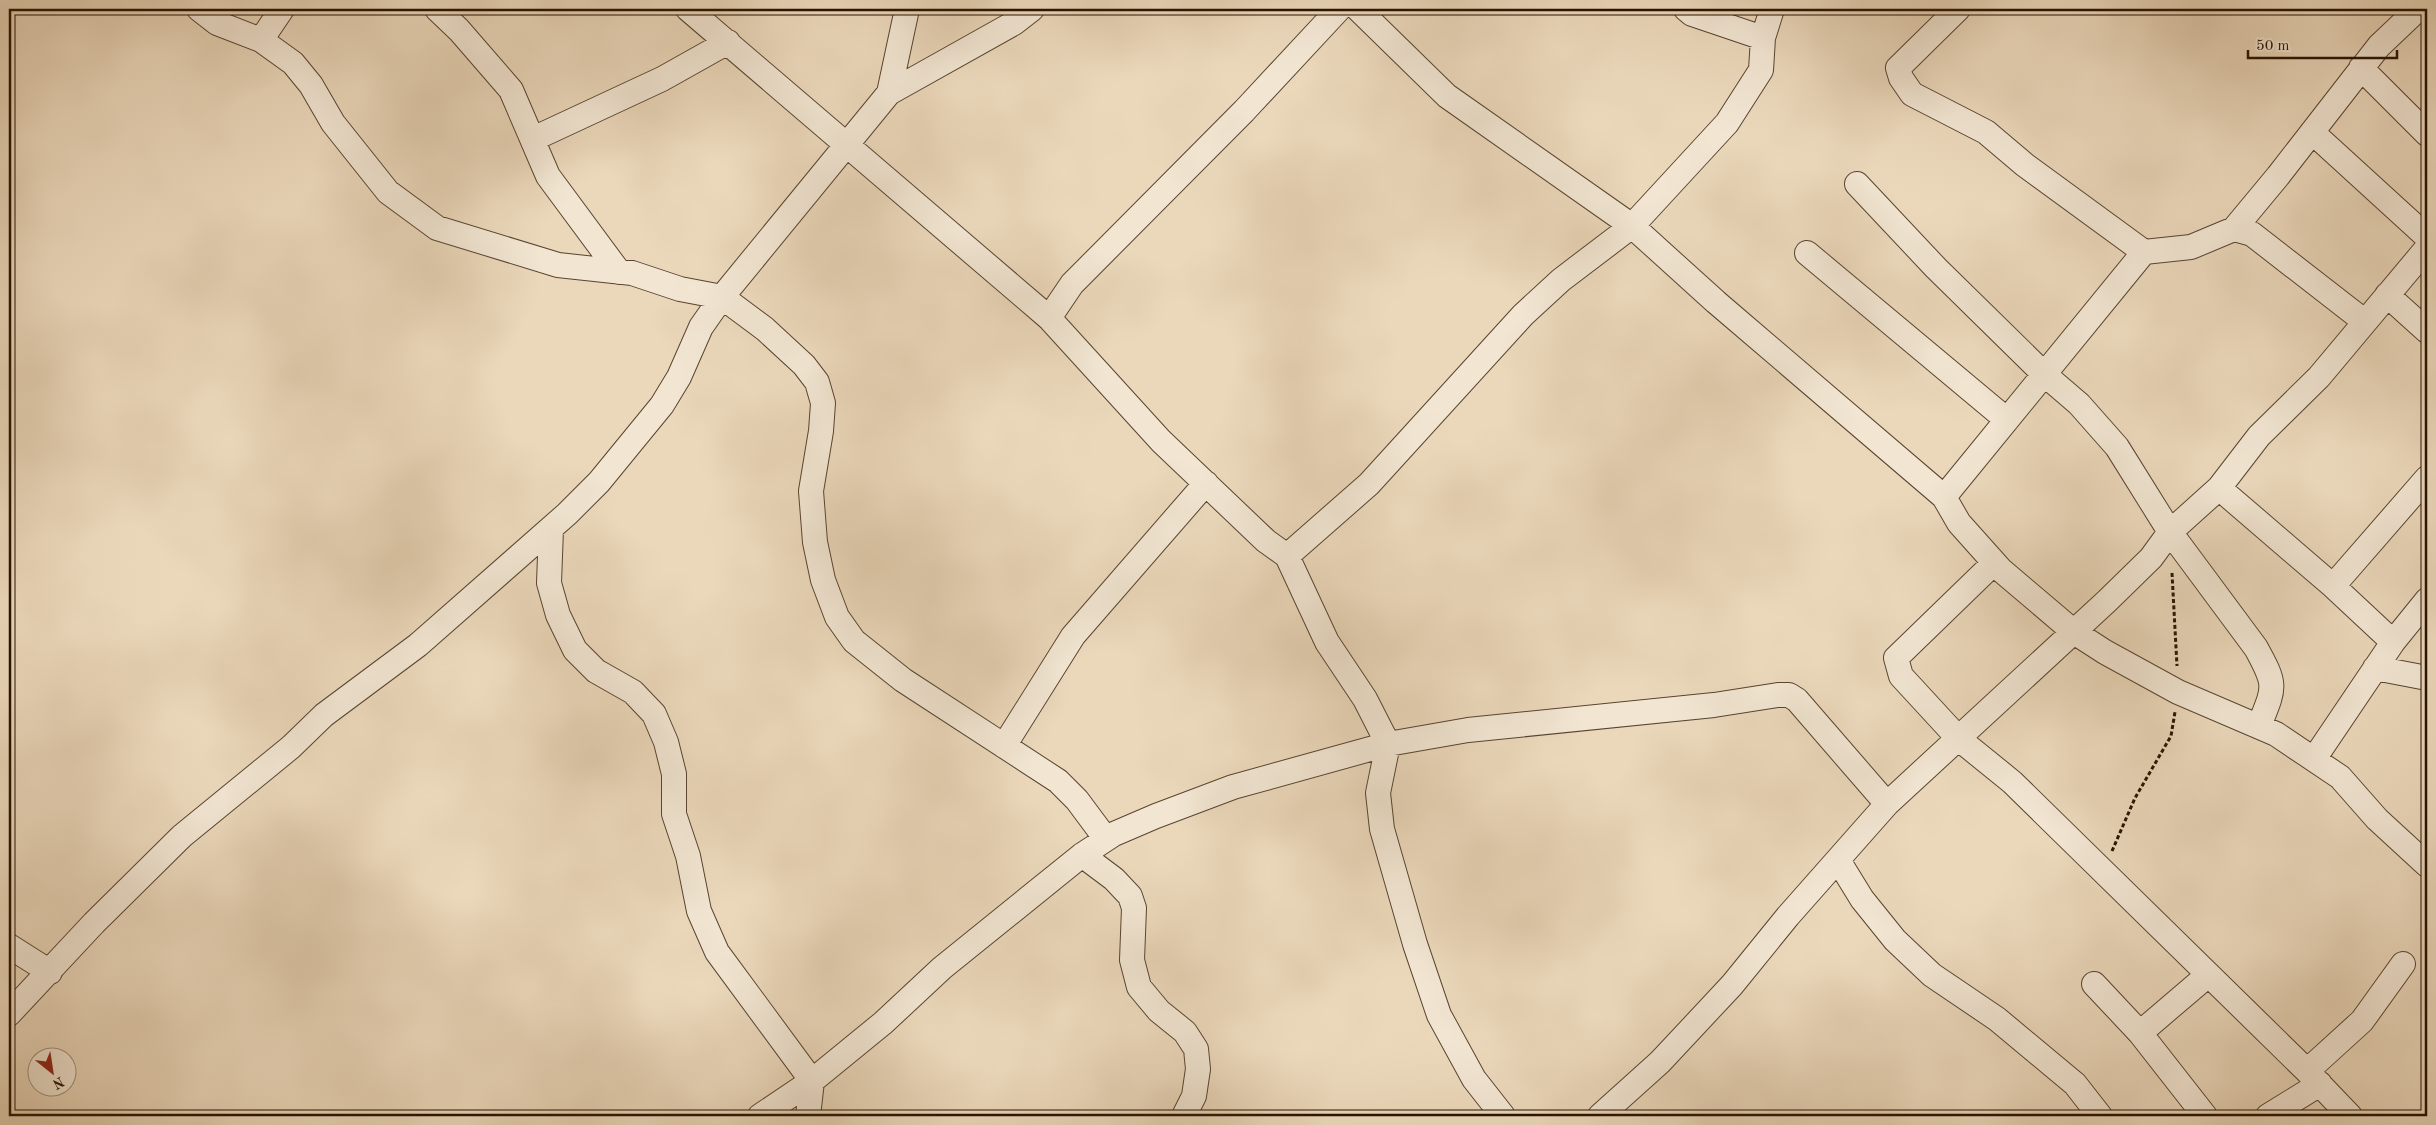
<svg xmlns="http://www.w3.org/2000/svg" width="2436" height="1125" viewBox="0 0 2436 1125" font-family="'Old Standard TT',serif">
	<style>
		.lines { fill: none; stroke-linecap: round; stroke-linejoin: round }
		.minor-casing { stroke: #584430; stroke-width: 26 }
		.path { stroke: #271301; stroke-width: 3; stroke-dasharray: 4 2.5; stroke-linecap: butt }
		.minor { stroke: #f2e6d3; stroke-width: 24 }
	</style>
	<rect width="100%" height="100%" fill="#ebd8bb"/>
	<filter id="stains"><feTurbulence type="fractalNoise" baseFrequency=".004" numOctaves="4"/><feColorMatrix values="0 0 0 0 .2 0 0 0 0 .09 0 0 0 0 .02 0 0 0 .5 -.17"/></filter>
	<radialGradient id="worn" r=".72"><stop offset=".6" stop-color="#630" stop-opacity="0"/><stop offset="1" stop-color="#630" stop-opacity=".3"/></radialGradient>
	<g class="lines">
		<!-- minor casing -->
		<g class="minor-casing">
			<path id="minor" d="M199 9 217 23 261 40 293 63 311 85 333 123 388 192 437 228 558 265 632 273 680 289 722 297 765 329 804 365 817 382 823 403 821 431 811 491 815 542 823 580 837 617 854 641 903 680 1058 781 1077 800 1106 839
				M437 9 459 30 511 90 548 176 619 272
				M688 9 1049 318 1161 441 1266 541 1287 556 1327 642 1365 699 1388 744 1378 793 1382 829 1415 944 1439 1015 1474 1079 1503 1116
				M1358 9 1447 96 1632 226 1716 302 1944 497 1959 523 2001 570 2074 632 2105 652 2178 692 2276 734 2340 777 2377 819 2427 865
				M1686 9 1692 14 1763 38
				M1958 9 1898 68 1901 78 1912 94 1986 132 2025 165 2144 252 2191 247 2234 229 2252 234 2364 321
				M261 40 282 9
				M2361 68 2427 134
				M889 93 1014 23 1032 9
				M2312 132 2427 237
				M533 139 662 79 728 42
				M1857 184 1936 268 2044 374 2079 404 2117 447 2170 532 2256 648C2277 686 2275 686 2259 726
				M2234 229 2278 176 2379 46 2418 9
				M1807 253 2007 420
				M2387 295 2427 331
				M1049 318 1072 284 1244 111 1339 9
				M2219 488 2333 586 2393 642
				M1944 497 2144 252
				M551 529 549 583 558 615 575 650 596 671 633 692 654 714 666 742 674 774V814L688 856 699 911 717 952 812 1081 808 1116
				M1287 556 1369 484 1523 315 1561 280 1632 226 1727 123 1761 70 1763 38 1772 9
				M1994 563 1896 658 1901 676 1959 739 2012 782 2307 1071 2350 1116
				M2333 586 2427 478
				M2375 668 2427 678
				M1004 746 1073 636 1206 483
				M2314 759 2393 642 2427 600
				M1082 855 1114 879 1130 896 1134 908 1132 960 1139 987 1159 1011 1185 1032 1196 1049 1198 1069 1194 1096 1184 1116
				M1838 860 1862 899 1895 940 1932 975 1997 1019 2075 1084 2100 1116
				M9 946 50 972
				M2094 984 2140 1033 2205 1116
				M9 1014 94 923 182 836 291 747 324 715 418 645 567 514 599 482 662 405 679 377 701 327 722 297 889 93 907 9
				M2140 1033 2208 975
				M2307 1071 2362 1021 2403 964
				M760 1116 812 1081 883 1023 942 968 1082 855 1114 834 1156 816 1233 787 1388 744 1468 730 1714 705 1778 695H1789L1797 700 1887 804
				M1600 1116 1660 1062 1732 985 1788 916 1887 804 2107 601 2151 558 2170 532 2219 488 2259 436 2319 377 2427 248
				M2268 1116 2320 1084"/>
		</g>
		<!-- path -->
		<path class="path" d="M2172 573 2177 666
			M2112 851 2135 798 2171 736 2175 712"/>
		<!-- minor -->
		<use href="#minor" class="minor"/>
	</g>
	<!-- margin -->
	<rect width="2436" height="1125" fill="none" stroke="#ebd8bb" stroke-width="30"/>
	<rect x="10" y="10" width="2416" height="1105" fill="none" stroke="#271301" stroke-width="2.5"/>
	<rect x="15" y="15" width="2406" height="1095" fill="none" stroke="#271301"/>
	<!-- north arrow -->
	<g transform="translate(52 1072) rotate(150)"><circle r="24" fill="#f2e6d3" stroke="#a1927f"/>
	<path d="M0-4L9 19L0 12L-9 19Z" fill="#8f2418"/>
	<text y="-8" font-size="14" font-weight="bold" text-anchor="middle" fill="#271301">N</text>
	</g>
	<!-- scale -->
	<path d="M2248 50v8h149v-8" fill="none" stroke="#271301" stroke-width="2.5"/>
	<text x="2256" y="50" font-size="15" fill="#271301" stroke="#f2e6d3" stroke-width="4" paint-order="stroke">50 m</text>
	<rect width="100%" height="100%" filter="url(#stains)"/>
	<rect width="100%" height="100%" fill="url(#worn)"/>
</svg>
